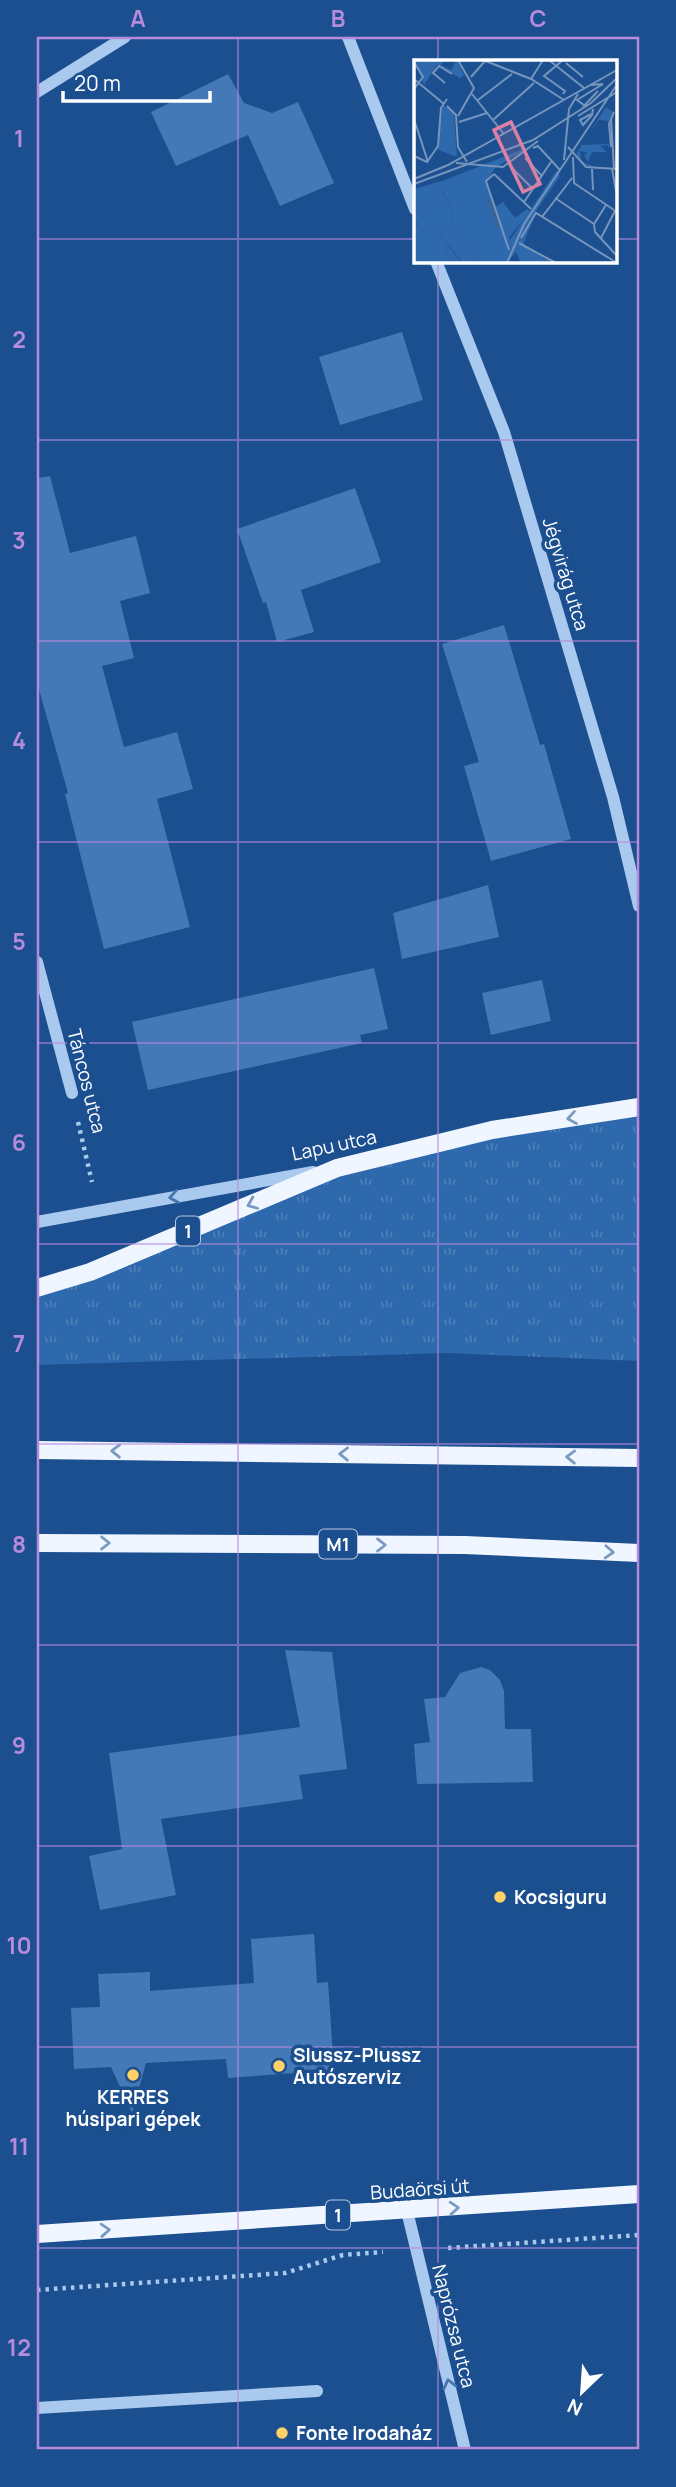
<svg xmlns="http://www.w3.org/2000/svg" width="676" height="2487" viewBox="0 0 676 2487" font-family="Manrope,sans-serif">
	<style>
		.grass { fill: url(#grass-tufts) }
		.building { fill: #4478b7 }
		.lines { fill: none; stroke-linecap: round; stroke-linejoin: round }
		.path { stroke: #a9c9ee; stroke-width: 4.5; stroke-dasharray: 3.5 5; stroke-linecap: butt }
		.minor { stroke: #a9c9ee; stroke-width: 12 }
		.major { stroke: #f0f6ff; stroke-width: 18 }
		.oneway { stroke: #7b9ac1 }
		.oneway2 { stroke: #4674ac }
		.grid { fill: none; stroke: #b68bdc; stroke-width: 2; stroke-opacity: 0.55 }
		.poi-dot { fill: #ffd166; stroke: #1b4f8f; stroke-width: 2.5 }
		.labels { text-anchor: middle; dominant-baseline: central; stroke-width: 7; stroke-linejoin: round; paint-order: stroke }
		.shield { fill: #1b4f8f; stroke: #bbcadd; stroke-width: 2 }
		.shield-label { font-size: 18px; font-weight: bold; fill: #fff }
		.street-label { font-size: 19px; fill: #fff; stroke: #1b4f8f }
		.poi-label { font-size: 19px; font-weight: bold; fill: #fff; stroke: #1b4f8f; text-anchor: start }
		.inset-river { fill: none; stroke: #3c6290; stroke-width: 3.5 }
		.inset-road { fill: none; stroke: #7695bc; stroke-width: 2 }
		.view { fill: #dd80a5; fill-opacity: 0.15; stroke: #dd80a5; stroke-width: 3.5 }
		.inset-edge { fill: none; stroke: #fff; stroke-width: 3.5 }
		.neatline { fill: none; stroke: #b68bdc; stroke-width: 2.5 }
		.grid-label { font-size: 23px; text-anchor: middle; font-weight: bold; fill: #b68bdc }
	</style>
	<defs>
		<pattern id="grass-tufts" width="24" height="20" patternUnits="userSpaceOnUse" patternTransform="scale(1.75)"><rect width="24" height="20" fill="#2e69ad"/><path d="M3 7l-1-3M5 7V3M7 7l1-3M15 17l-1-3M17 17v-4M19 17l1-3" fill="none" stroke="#4d80b9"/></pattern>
	</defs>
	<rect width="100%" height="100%" fill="#1b4f8f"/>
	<!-- grass -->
	<path class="grass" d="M639 1107V1361L447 1353 37 1365V1288L337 1168Z"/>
	<!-- building -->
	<path class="building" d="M228 74 244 103 272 113 298 102 334 183 280 206 248 135 176 166 151 112Z
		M402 332 423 400 340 425 319 357Z
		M50 476 70 553 136 536 150 593 120 601 134 658 102 666 124 747 177 732 193 789 157 799 190 927 104 949 65 794 68 793 37 682V478Z
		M355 488 381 562 301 590 314 632 277 642 266 602 263 603 237 529Z
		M504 625 540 745 544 744 571 839 491 861 464 766 479 762 442 644Z
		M488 885 499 937 402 959 393 913Z
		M374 968 388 1029 360 1035 362 1043 148 1090 132 1022Z
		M542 980 551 1021 491 1035 482 993Z
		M285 1650 332 1652 347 1769 299 1775 303 1799 161 1819 176 1895 100 1910 89 1856 122 1849 109 1753 300 1727Z
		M481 1667 490 1670 500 1680 504 1691 505 1729H531L533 1782 417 1784 414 1744 430 1742 424 1699 445 1697 460 1673Z
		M314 1934 317 1983 328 1982 334 2070 228 2078 226 2059 146 2063 132 2113 111 2067 74 2069 71 2008 100 2007 98 1974 150 1972V1991L254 1983 251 1939Z"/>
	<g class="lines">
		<!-- path -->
		<path class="path" d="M78 1122 92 1182
			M448 2248 639 2235
			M37 2290 285 2273 343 2255 383 2252"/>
		<!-- minor -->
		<path class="minor" d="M348 37 415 209
			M37 92 125 37
			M436 261 504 432 613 797 639 906
			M37 962 72 1093
			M37 1222 313 1172
			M407 2211 465 2450
			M37 2408 317 2391"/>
		<!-- major -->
		<path class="major" d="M37 1288 90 1272 337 1168 492 1130 639 1107
			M37 1450 639 1458
			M37 1543 465 1545 639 1553
			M37 2234 639 2194"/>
	</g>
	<!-- one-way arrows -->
	<defs><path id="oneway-chevron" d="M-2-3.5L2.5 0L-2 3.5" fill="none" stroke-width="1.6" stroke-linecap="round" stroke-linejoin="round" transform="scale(1.75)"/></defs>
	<g class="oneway">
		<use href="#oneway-chevron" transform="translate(572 1118) rotate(171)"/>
		<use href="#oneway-chevron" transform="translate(252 1204) rotate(157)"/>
		<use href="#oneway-chevron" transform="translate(116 1451) rotate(-179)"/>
		<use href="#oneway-chevron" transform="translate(344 1454) rotate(-179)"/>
		<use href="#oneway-chevron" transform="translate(571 1457) rotate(-179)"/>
		<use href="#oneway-chevron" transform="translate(105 1543)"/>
		<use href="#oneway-chevron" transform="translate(381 1545)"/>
		<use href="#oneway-chevron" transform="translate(609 1552) rotate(3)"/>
		<use href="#oneway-chevron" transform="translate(454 2208) rotate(-4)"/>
		<use href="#oneway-chevron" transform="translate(105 2230) rotate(-4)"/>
	</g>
	<g class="oneway2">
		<use href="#oneway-chevron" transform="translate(174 1197) rotate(170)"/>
		<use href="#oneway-chevron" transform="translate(449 2384) rotate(-104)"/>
	</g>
	<!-- grid -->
	<path class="grid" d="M238 37V2450M438 37V61M37 239H415M615 239H639M438 261V2450M37 440H639M37 641H639M37 842H639M37 1043H639M37 1244H639M37 1444H639M37 1645H639M37 1846H639M37 2047H639M37 2248H639"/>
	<!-- markers -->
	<g class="poi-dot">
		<circle cx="500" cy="1897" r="7"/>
		<circle cx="279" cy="2066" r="7"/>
		<circle cx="133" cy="2075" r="7"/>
		<circle cx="282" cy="2433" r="7"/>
	</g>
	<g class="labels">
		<!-- shield labels -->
		<g class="shield">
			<rect x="176" y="1216.5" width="24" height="29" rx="5"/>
			<rect x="319" y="1529.5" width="38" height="29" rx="5"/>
			<rect x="326" y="2200.5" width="24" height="29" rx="5"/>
		</g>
		<g class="shield-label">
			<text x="188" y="1231">1</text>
			<text x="338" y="1544">M1</text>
			<text x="338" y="2215">1</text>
		</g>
		<!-- street labels -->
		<g class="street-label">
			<text transform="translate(566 574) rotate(73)">Jégvirág utca</text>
			<text transform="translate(87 1081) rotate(76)">Táncos utca</text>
			<text transform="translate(334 1145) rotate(-12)">Lapu utca</text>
			<text transform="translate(420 2189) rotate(-4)">Budaörsi út</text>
			<text transform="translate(454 2326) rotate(76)">Naprózsa utca</text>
		</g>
		<!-- poi labels -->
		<g class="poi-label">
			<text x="514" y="1897">Kocsiguru</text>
			<text x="293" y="2055">Slussz-Plussz<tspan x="293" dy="22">Autószerviz</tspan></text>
			<text x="133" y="2097" text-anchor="middle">KERRES<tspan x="133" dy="22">húsipari gépek</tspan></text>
			<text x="296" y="2433">Fonte Irodaház</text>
		</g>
	</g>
	<!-- overview -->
	<g transform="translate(414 60)">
		<rect width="203" height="203" fill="#1b4f8f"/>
		<path d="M1 0H31L27 5 37 10 43 0 50 15 46 18 23 5 10 25ZM29 45 40 53 43 97 23 89ZM192 47 199 52 195 61 185 60 167 85 195 84V90L194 85 186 86 193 92H178L174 102 170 95 174 93 166 91 167 101 181 107 174 106 165 101 163 93 167 86ZM117 86 81 108 72 122 96 180 143 110 146 116 122 151 109 185 138 203H107L102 192 93 203H67L38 161 39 150 28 130 31 120ZM2 139 9 144 17 164 48 203H36L32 186 3 163 0 166Z" fill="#2e69ad"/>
		<path d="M31 120 28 131 39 150 38 161 67 203H49L17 164 9 144 0 141V129ZM7 154 32 186 36 203H0V166L8 162Z" fill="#2e69ad"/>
		<path d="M89 142 101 158 113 149 116 152 92 181 79 148Z" fill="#2e69ad"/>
		<path class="inset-river" d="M76 139 85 167"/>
		<path class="inset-road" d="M69 0 117 19 150 40M135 0 170 28M149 0 130 16 151 31 149 34M0 2 9 17 0 29M152 3 169 17M57 17 71 1M0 19 30 44M117 19 129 0M31 23 19 13 25 6 38 14M58 34 90 74M64 40 98 14M170 45 163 40 189 24 176 25M33 46 42 55 44 87 53 102M169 47 184 31M177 54 166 60 169 65 178 55 179 49M44 56 60 28 44 0M164 56 203 32M197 58 200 109M0 59 14 102M79 60 120 23M45 62 73 53M154 87 172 107 203 109M197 87 195 64 200 52M119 88 124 86 146 110M0 96 13 102 24 86 27 48 33 39M159 97 160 123 203 152M111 98 128 116M150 100 155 49 164 34M42 103 89 107 124 81M97 107 119 129M178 109 179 130M198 109 203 136M80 114 72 121 95 190M80 114 117 149M0 119 34 105 203 10M0 124 119 80 177 43 203 18M141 138 180 164 181 172 203 196M110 142 137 102M128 157 158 118M180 164 192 145M107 178 122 153 203 203M187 178 201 151M105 183 142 203M93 203 110 164 202 26"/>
		<path class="view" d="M97 62 126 124 109 132 80 70Z"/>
		<rect width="203" height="203" class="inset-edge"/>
	</g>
	<!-- border -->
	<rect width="676" height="2487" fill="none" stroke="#1b4f8f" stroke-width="77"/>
	<!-- north arrow -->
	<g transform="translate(582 2392) rotate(205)" stroke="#1b4f8f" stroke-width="5" paint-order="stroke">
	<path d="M0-5L12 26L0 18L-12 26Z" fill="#ffffff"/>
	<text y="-10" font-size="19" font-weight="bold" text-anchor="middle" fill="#ffffff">N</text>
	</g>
	<!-- scale -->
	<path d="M63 91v10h147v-10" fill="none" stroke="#ffffff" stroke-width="3.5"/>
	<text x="74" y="91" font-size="21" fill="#ffffff" stroke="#1b4f8f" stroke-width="5" paint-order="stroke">20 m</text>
	<rect x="38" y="38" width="600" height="2410" class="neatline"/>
	<g class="grid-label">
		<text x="138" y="27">A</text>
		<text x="338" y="27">B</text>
		<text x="538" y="27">C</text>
		<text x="19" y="147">1</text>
		<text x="19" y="348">2</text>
		<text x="19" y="549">3</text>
		<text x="19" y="749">4</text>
		<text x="19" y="950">5</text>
		<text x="19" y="1151">6</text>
		<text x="19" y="1352">7</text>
		<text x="19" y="1553">8</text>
		<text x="19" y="1754">9</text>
		<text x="19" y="1954">10</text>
		<text x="19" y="2155">11</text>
		<text x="19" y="2356">12</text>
	</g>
</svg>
